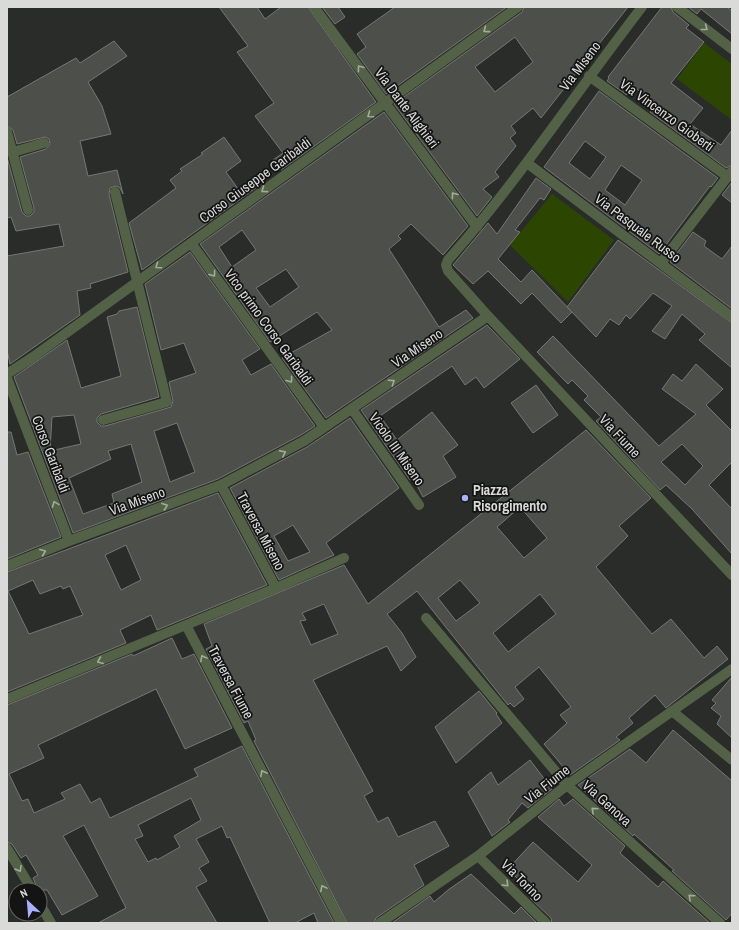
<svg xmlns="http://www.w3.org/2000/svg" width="739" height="930" viewBox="0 0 739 930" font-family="'Archivo Narrow',sans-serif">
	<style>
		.green { fill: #2c4602 }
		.building { fill: #4d4f4b; stroke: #757773; fill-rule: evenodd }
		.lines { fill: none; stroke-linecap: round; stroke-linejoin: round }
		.minor { stroke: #536146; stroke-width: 10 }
		.tertiary { stroke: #536146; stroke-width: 10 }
		.oneway { stroke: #a4aa9e }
		.poi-dot { fill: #a9b0fc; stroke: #131413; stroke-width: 1.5 }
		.labels { text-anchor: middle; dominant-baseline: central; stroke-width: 3.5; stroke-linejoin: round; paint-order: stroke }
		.street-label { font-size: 14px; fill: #dadbd9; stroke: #131413 }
		.poi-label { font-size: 14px; font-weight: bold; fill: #dadbd9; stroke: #131413; text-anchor: start }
	</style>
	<rect width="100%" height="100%" fill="#2a2c29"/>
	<!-- green -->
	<path class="green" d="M704 43 732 64V120L677 79Z
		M552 194 614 240 568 302 510 245Z"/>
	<!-- building -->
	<path class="building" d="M219 7H257L265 19 281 7H308L376 102 281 170 273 160 283 153 255 116 274 103 237 52 248 46Z
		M322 7H338L345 17 335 24Z
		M395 7H507L386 94 357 54 366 47 357 34Z
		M524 7H628L541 118 533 108 511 126 516 133 510 138 516 146 495 172 499 177 483 189 492 197 477 216 394 104 522 12ZM515 37 533 62 495 92 475 67Z
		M662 7H671L673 12 689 25 686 28 704 42 671 83 703 108 690 124 721 145 732 130V165L726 168 650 112 656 104 634 87 627 95 607 81 609 78 608 77Z
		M688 7H727L732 11V34L701 9 697 14Z
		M114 41 127 56 88 82 102 106 111 134 80 141 88 176 117 170 123 194 120 188 116 186 110 188 109 194 128 272 90 284 91 288 77 291 80 315 10 364 7 350V256L64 246 59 224 16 231 11 217 7 218V157L22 212 26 216H30L34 212V208L20 157 46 149 50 144 49 139 45 137 17 144 13 130 7 126V97L76 58 80 63Z
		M599 91 718 178 711 187 710 186 659 254 544 167ZM585 141 606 157 590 179 569 163ZM621 165 642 180 625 205 605 190Z
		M384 112 468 226 443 255 411 224 398 236 401 239 389 249 439 327 466 310 473 318 326 418 282 358 332 330 317 312 270 342 200 244ZM242 230 256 250 232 267 219 247ZM286 269 299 287 270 307 256 288Z
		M224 137 241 161 226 172 239 190 255 179 260 185 142 270 129 223 176 188 170 180 182 171 180 169 203 154 201 153Z
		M536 178 551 189 544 200 540 198 515 230 520 232 498 259 521 282 532 270 572 312 561 323 532 293 521 304 488 271 473 284 453 265 488 223 497 234Z
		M732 182V203L722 195Z
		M693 232 706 241 704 246 722 259 732 246V309L670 262Z
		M618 240 732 323V368L699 340 705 334 682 314 665 339 652 331 672 306 653 293 630 319 626 315 619 325 610 319 596 337 567 307Z
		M190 252 260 349 242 360 251 375 271 364 315 426 301 435 218 479 73 533 14 377 67 340 81 388 121 376 107 317 117 314 119 311 137 307 159 397 101 414 97 418V422L101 426H105L171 407 173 401 169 382 196 373 184 343 161 350 145 284ZM74 415 81 444 50 451 52 417ZM177 423 195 472 170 482 154 431ZM131 444 142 482 112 494 114 503 83 514 69 478 111 459 108 451Z
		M487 325 520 359 484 388 476 377 465 385 452 366 380 416 397 440 432 412 458 445 443 456 456 477 423 497 413 478 410 480 361 410Z
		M553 336 659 446 696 414 662 389 673 374 682 381 696 364 723 389 706 405 732 431V462L709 485 732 509V554L692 509 666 485 660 490 596 421 601 417 584 400 588 396 572 380 568 384 537 352ZM682 444 703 466 685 485 661 462Z
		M536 385 558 415 533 433 511 403Z
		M350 418 399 488 326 543 334 555 279 580 230 488 307 447ZM293 525 310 552 288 561 274 536Z
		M586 430 651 498 619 526 628 536 596 567 652 634 671 619 704 658 717 646 728 659 666 708 655 695 629 718 633 723 616 737 620 740 570 775 544 744 567 723 560 715 571 707 539 667 515 687 524 699 514 707 510 703 508 705 417 591 387 614 402 633 416 657 401 671 387 646 313 680 373 791 364 796 378 822 388 817 398 837 435 821 449 846 414 865 424 885 376 918 374 923H347L254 741 256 740 248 721 244 723 206 649 212 646 204 624 344 565 368 604ZM520 507 547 538 524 558 497 527ZM460 580 480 603 456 621 438 598ZM540 594 556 614 508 652 493 633ZM324 604 338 634 311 645 300 621 306 620 302 613Z
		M7 432H11L17 455 28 452 61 537 7 559Z
		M218 493 267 585 157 630 151 615 120 630 126 643 7 692V572ZM126 545 141 580 121 590 105 555ZM33 580 40 594 61 586 63 589 70 586 83 615 29 634 8 591Z
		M172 638 182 659 194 654 232 728 185 749 156 689 38 745 44 758 9 774 22 801 28 799 34 813 65 799 61 793 80 784 91 803 100 798 110 818 198 776 194 769 242 746 334 923H318L314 913 295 923H270L230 837 227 838 222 826 196 839 209 862 199 868 207 881 196 887 217 923H98L126 908 84 825 63 836 98 896 62 915 47 890H38L33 878 38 875 26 855 21 858 12 844 7 842V705L132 654 133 656ZM191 798 201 820 174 836 180 847 157 860 156 858 148 862 135 839 143 836 138 825Z
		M732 677V738L717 724 721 716 711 708 716 703 712 700Z
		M479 691 497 713 496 714 502 723 456 763 435 727Z
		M673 730 732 781V913L726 920 672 871 674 870 634 834 633 836 578 785 630 749 646 763Z
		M530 760 552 789 528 808 522 803 508 820 510 822 492 836 468 792 491 772 498 785Z
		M559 799 564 806 573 799 625 846 620 853 658 887 663 881 710 923H552L551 918 530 898 535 892 507 870 533 842 578 882 592 865 538 817Z
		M471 874 514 914 521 907 537 923H392L430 896 434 902 448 890Z"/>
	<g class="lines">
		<!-- minor -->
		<path class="minor" d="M314 7 477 227
			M677 7 732 49
			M589 76 728 177
			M7 132 28 210
			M13 152 44 143
			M527 163 732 317
			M191 243 324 427
			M661 263 732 171
			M488 316 732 575
			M7 374 33 357 518 7
			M7 378 69 541
			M352 409 419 505
			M103 420 167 402 115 192
			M7 566 69 541 221 485 304 441 488 316 448 271 446 265 448 260C519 180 577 91 642 7
			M276 588 344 558
			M426 618 567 785 720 923
			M186 625 276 588 221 485
			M7 699 186 625 341 923
			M672 711 732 760
			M478 856 546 923
			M380 923 478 856 567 785 732 669"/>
		<!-- tertiary -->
		<path class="tertiary" d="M7 848 32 890
			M40 904 51 923"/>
	</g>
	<!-- one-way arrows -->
	<defs><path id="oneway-chevron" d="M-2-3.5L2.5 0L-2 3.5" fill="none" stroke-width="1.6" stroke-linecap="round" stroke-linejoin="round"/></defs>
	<g class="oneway">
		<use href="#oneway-chevron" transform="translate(705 28) rotate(38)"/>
		<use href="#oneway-chevron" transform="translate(486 30) rotate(144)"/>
		<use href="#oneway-chevron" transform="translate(360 68) rotate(-127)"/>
		<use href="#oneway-chevron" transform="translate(370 115) rotate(145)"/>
		<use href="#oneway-chevron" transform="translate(264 190) rotate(144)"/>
		<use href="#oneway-chevron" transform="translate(454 195) rotate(-127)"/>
		<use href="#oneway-chevron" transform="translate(158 266) rotate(145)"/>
		<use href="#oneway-chevron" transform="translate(213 274) rotate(54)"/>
		<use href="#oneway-chevron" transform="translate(290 380) rotate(54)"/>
		<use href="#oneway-chevron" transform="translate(392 382) rotate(-34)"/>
		<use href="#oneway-chevron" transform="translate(283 453) rotate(-28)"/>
		<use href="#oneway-chevron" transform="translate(55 504) rotate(-111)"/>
		<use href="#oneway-chevron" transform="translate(165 506) rotate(-20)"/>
		<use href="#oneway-chevron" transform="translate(43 552) rotate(-22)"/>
		<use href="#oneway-chevron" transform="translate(203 658) rotate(-118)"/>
		<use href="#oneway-chevron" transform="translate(100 661) rotate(158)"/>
		<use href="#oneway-chevron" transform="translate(263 773) rotate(-118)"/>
		<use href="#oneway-chevron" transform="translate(594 810) rotate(-138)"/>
		<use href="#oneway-chevron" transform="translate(19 869) rotate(60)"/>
		<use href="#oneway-chevron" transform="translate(506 884) rotate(45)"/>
		<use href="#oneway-chevron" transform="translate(323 888) rotate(-118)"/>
		<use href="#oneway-chevron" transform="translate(691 897) rotate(-138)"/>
	</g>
	<!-- markers -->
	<circle class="poi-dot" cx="465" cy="498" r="4"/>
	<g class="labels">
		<!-- street labels -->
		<g class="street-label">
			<text transform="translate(580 66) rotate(-53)">Via Miseno</text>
			<text transform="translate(407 108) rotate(53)">Via Dante Alighieri</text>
			<text transform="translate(667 115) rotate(36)">Via Vincenzo Gioberti</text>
			<text transform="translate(255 180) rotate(-36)">Corso Giuseppe Garibaldi</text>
			<text transform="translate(638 228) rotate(37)">Via Pasquale Russo</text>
			<text transform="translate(269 327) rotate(54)">Vico primo Corso Garibaldi</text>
			<text transform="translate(417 348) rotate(-34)">Via Miseno</text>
			<text transform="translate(620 436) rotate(47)">Via Fiume</text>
			<text transform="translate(397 449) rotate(55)">Vicolo III Miseno</text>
			<text transform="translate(51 454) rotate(69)">Corso Garibaldi</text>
			<text transform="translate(137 501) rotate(-20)">Via Miseno</text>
			<text transform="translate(261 531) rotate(62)">Traversa Miseno</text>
			<text transform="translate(231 682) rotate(62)">Traversa Fiume</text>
			<text transform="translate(547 784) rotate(-38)">Via Fiume</text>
			<text transform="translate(607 803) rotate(42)">Via Genova</text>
			<text transform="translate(522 880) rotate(45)">Via Torino</text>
		</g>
		<!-- poi labels -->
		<g class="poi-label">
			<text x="473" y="490">Piazza<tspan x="473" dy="16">Risorgimento</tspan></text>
		</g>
	</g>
	<!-- border -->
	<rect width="739" height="930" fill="none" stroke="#dadbd9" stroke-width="16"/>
	<!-- north arrow -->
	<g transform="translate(28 902) rotate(334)"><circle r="19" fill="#131413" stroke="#636462"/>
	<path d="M0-3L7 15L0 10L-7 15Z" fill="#a9b0fc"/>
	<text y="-6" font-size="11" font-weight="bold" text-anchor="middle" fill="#dadbd9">N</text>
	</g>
</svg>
